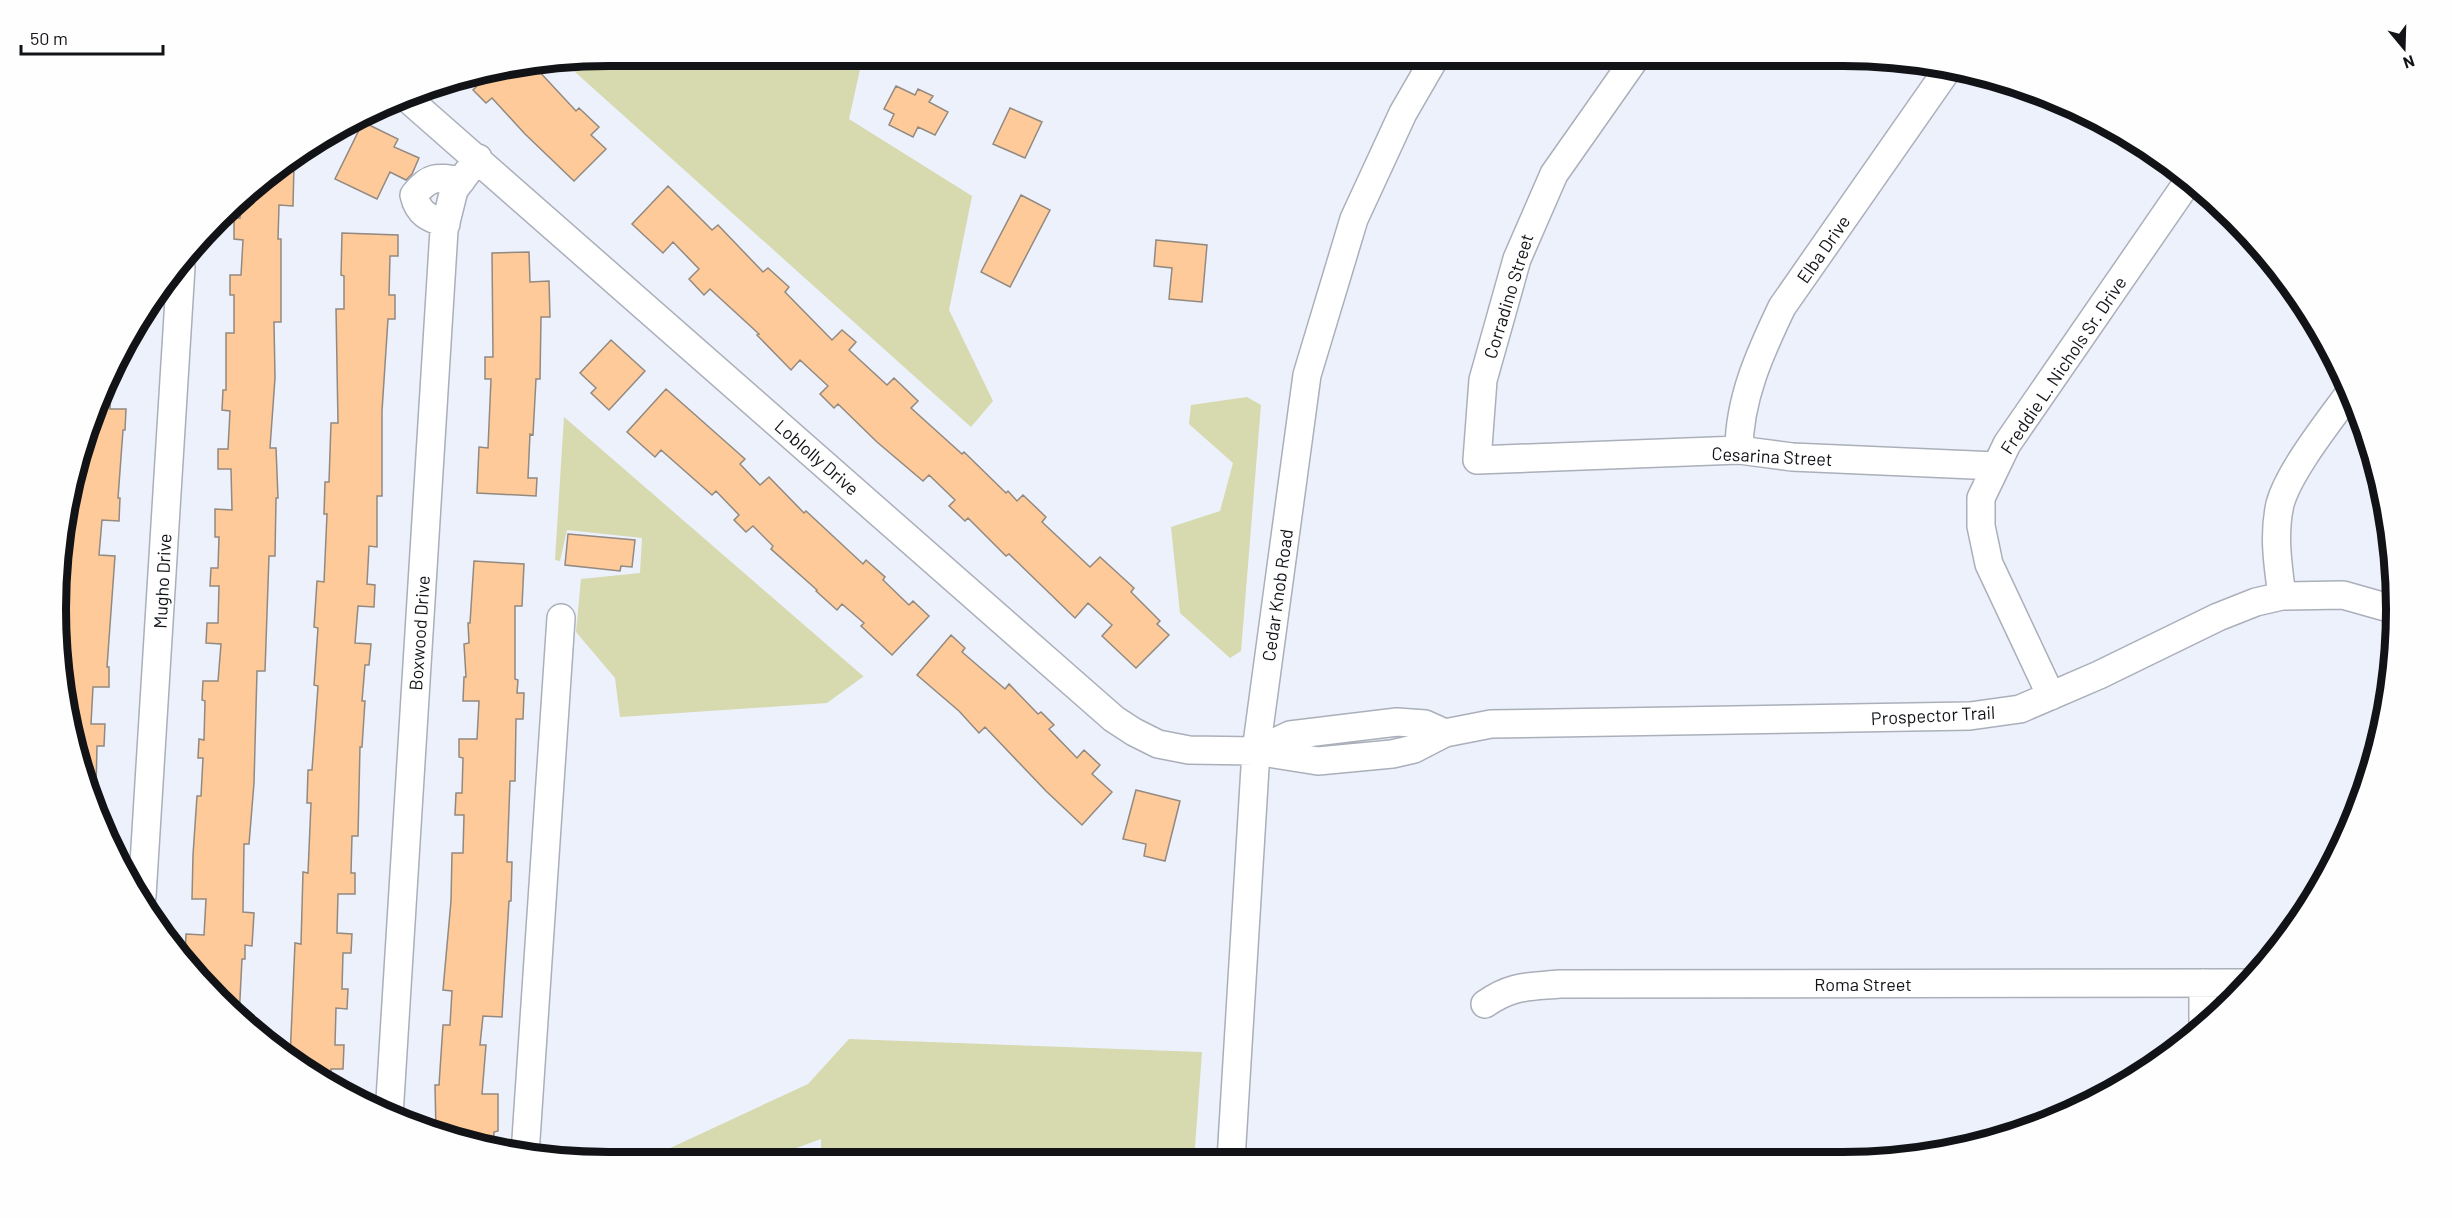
<svg xmlns="http://www.w3.org/2000/svg" width="2452" height="1218" viewBox="0 0 2452 1218" font-family="Barlow,sans-serif">
	<style>
		.green { fill: #d7d9ae }
		.building { fill: #feca99; stroke: #928980; stroke-width: 1.5 }
		.lines { fill: none; stroke-linecap: round; stroke-linejoin: round }
		.minor-casing { stroke: #aaafb9; stroke-width: 30 }
		.minor { stroke: #fff; stroke-width: 27 }
		.labels { text-anchor: middle; dominant-baseline: central; stroke-width: 4.5; stroke-linejoin: round; paint-order: stroke }
		.street-label { font-size: 18px; fill: #111317; stroke: #fefefe }
		.rim { fill: none; stroke: #111317; stroke-width: 8 }
	</style>
	<rect width="100%" height="100%" fill="#ecf1fc"/>
	<!-- green -->
	<path class="green" d="M609 56H863L849 119 972 196 949 310 993 401 971 427 565 63Z
		M1247 397 1261 405 1241 651 1230 658 1180 613 1171 527 1220 511 1233 463 1189 424 1191 405Z
		M564 417 863 676H864L827 703 620 717 615 678 576 632 581 579 640 573 642 538 567 530 560 561 555 560Z
		M849 1039 1202 1052 1194 1160 1051 1161 1050 1154 864 1150 862 1162H821V1139L758 1162H635L653 1156 808 1084Z"/>
	<!-- building -->
	<path class="building" d="M536 68 576 111 579 108 599 127 591 135 606 149 574 181 525 134 492 98 486 103 473 90 476 87 468 79Z
		M896 86 915 95 918 89 933 96 929 102 948 112 935 135 918 127 913 137 889 125 894 114 884 109Z
		M1010 108 1042 122 1025 158 993 144Z
		M363 122 398 139 394 147 419 158 412 174 406 180 390 172 377 199 335 179Z
		M282 165H294L293 206 279 205 278 239H281V322H274L275 378 270 448H276L278 498H276L275 556H269L265 671H257L254 783 249 844H244L243 912 254 913 252 946 245 945V959H242L239 1018 218 1001 185 955 186 934 204 935 206 899H192L193 855 197 796H201L203 758H198L199 739 204 740 205 701 202 700 203 681H218L221 644 206 643 207 623H218L219 586H210L211 568H218L219 537H215V509L232 510 231 469H218V449H228L230 411 222 410 223 390H226V333H234V295H230V275H241L243 240 234 239V218H240L241 204 272 170Z
		M668 186 712 230 718 225 763 272 768 268 789 287 785 292 832 340 842 330 856 342 849 350 887 385 894 378 918 401 911 408 962 454 964 452 1006 493 1008 491 1017 501 1023 495 1046 517 1042 522 1090 567 1100 557 1134 588 1131 592 1160 621 1157 624 1169 635 1136 668 1102 636 1112 625 1088 603 1075 618 1009 554 1006 556 968 518 965 521 949 506 955 500 929 475 923 481 877 442 838 404 834 408 820 394 828 386 800 360 791 370 757 335 759 334 710 289 704 295 689 279 699 269 673 242 663 253 632 224Z
		M1021 195 1050 210 1010 287 981 272Z
		M342 233 398 235V256H390L389 295H395V319H388L382 411V496H377V547L369 546 367 584 375 585 374 607 358 606 355 643 371 644 369 665H365L362 701H365L362 747H360L358 836H352L351 873H355V894H338L337 933 352 934 351 953H343L342 989H348L347 1009 336 1008 335 1045H344L343 1069H331V1085L301 1069 290 1059 295 943 301 944 303 872 308 873 311 803H307L308 770H312L318 686 314 685 318 628 314 627 317 581 324 582 327 514H324L325 482H329L331 423H338L336 309H344V276L341 275Z
		M1156 240 1207 245 1202 302 1169 299 1172 268 1154 266Z
		M529 252 530 282 549 281 550 317H541L540 379H536L533 435 530 434 528 478H537L536 496 477 493 479 447 488 448 491 379H485V357H493L492 253Z
		M611 340 645 371 609 410 591 393 596 388 580 373Z
		M112 371 110 409H126L125 430H123L118 498H120L119 521 102 520 99 555 115 556 107 667H109V687H93L91 724H105L104 746H97L96 788 93 789 60 682 66 501 98 397Z
		M666 389 745 459 740 464 760 485 769 477 804 513 806 511 863 564 866 560 885 577 883 580 909 605 913 601 929 616 892 655 861 626 864 623 842 604 837 610 816 591 817 590 771 549 773 546 753 526 746 532 734 520 739 515 716 491 712 495 661 450 655 457 627 432Z
		M568 534 635 540 632 567 621 566 620 571 565 565Z
		M474 561 524 564 522 606H515V679L518 680 517 693H524L523 719H516L515 781H510L507 862H512L511 901H509L502 1017 483 1016 480 1045H486L482 1094H498V1131L494 1132 493 1150 436 1132 435 1085H439L443 1025H450L452 991 443 990 451 901 452 853H463L464 815H455L456 793H462L463 758 459 757V739H477L479 701H463L464 677H466L464 644 469 643 468 623H470Z
		M951 635 965 648 962 652 1005 689 1009 684 1038 714 1041 712 1054 725 1049 729 1077 758 1084 750 1100 765 1092 774 1112 792 1082 825 1046 791 985 727 979 733 959 711 917 675Z
		M1136 790 1180 801 1165 861 1144 856 1146 844 1123 839Z"/>
	<g class="lines">
		<!-- minor casing -->
		<g class="minor-casing">
			<path id="minor" d="M1637 56 1554 174 1517 259 1483 380 1477 460 1739 450 1792 457 1996 466
				M407 98 1114 719 1134 732 1158 744 1189 750 1256 751 1318 761 1392 754 1414 749 1445 733 1491 724 1970 716 2020 709 2099 675 2218 617 2256 602 2282 596 2343 595 2396 610
				M446 224C429 218 418 214 414 195 430 175 437 177 461 181
				M1739 450C1739 399 1760 353 1782 307L1950 66
				M2282 596C2278 566 2273 535 2280 504 2289 471 2330 420 2351 391
				M2051 696 1989 564 1981 526V498L2007 444 2189 180
				M1256 751 1290 735 1397 722 1425 724 1445 733
				M142 896 181 267
				M1485 1004C1512 985 1528 987 1560 984L2245 983
				M2203 1025V983
				M389 1116 444 230 454 190 478 158
				M525 1154 561 618
				M1231 1160 1256 751 1307 375 1354 219 1403 113 1436 56"/>
		</g>
		<!-- minor -->
		<use href="#minor" class="minor"/>
	</g>
	<g class="labels">
		<!-- street labels -->
		<g class="street-label">
			<text transform="translate(1823 249) rotate(-55)">Elba Drive</text>
			<text transform="translate(1508 296) rotate(-73)">Corradino Street</text>
			<text transform="translate(2063 365) rotate(-56)">Freddie L. Nichols Sr. Drive</text>
			<text transform="translate(1772 456) rotate(3)">Cesarina Street</text>
			<text transform="translate(817 457) rotate(41)">Loblolly Drive</text>
			<text transform="translate(162 581) rotate(-87)">Mugho Drive</text>
			<text transform="translate(1277 595) rotate(-82)">Cedar Knob Road</text>
			<text transform="translate(419 633) rotate(-86)">Boxwood Drive</text>
			<text transform="translate(1933 715) rotate(-3)">Prospector Trail</text>
			<text x="1863" y="984">Roma Street</text>
		</g>
	</g>
	<!-- crop -->
	<path d="M0 0H2452V1218H0ZM609 66H1843A543 543 0 0 1 2386 609V609A543 543 0 0 1 1843 1152H609A543 543 0 0 1 66 609V609A543 543 0 0 1 609 66Z" fill="#fefefe" fill-rule="evenodd"/>
	<path class="rim" d="M609 66H1843A543 543 0 0 1 2386 609V609A543 543 0 0 1 1843 1152H609A543 543 0 0 1 66 609V609A543 543 0 0 1 609 66Z"/>
	<!-- north arrow -->
	<g transform="translate(2404 48) rotate(161)" stroke="#fefefe" stroke-width="4.5" paint-order="stroke">
	<path d="M0-4.5L10 22L0 15L-10 22Z" fill="#111317"/>
	<text y="-9" font-size="16" font-weight="bold" text-anchor="middle" fill="#111317">N</text>
	</g>
	<!-- scale -->
	<path d="M21 45v9h142v-9" fill="none" stroke="#111317" stroke-width="3"/>
	<text x="30" y="45" font-size="18" fill="#111317" stroke="#fefefe" stroke-width="4.5" paint-order="stroke">50 m</text>
</svg>
